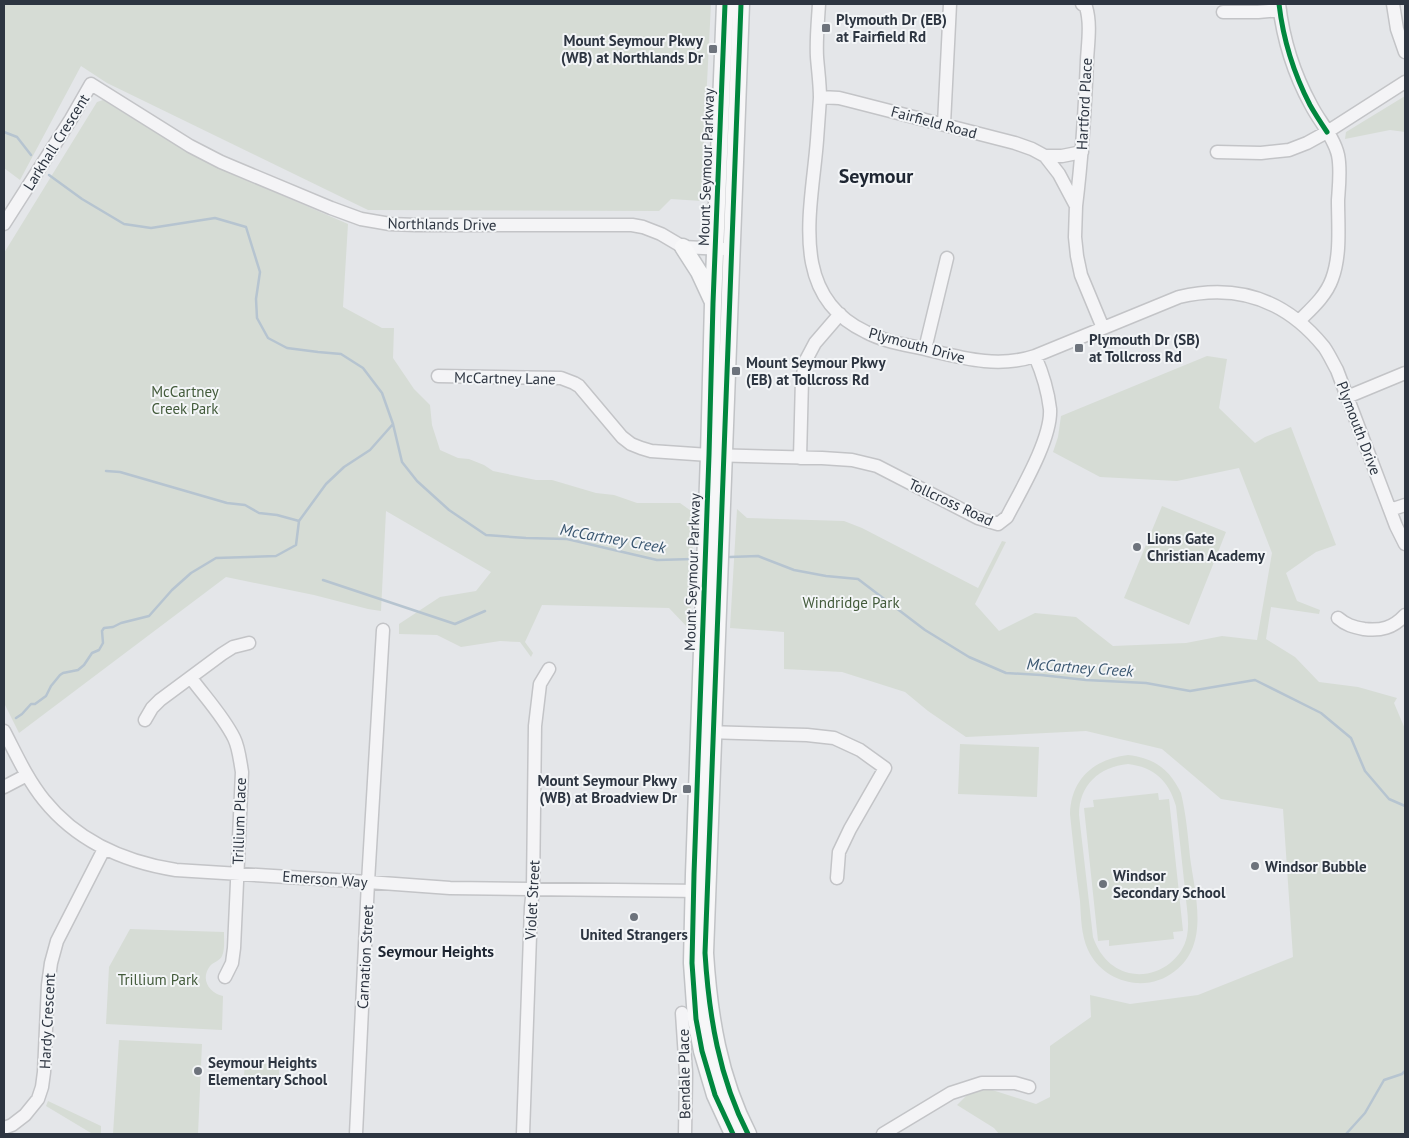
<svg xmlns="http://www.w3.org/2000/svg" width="1409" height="1138" viewBox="0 0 1409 1138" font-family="'PT Sans',sans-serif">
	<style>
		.green { fill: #d6dcd5; fill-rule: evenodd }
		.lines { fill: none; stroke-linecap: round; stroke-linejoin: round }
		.stream { stroke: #b6c4d0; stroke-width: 2.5 }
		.minor-casing { stroke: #c3c4c7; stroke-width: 15 }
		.major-casing { stroke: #c1c3c6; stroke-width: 19 }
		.minor { stroke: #f4f4f6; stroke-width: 12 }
		.major { stroke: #f7f7f8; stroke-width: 16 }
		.cycleway-casing { stroke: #f3f5f7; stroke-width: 8 }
		.cycleway { stroke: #00873e; stroke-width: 5 }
		.poi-dot { fill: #6d737c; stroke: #f3f5f7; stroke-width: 2 }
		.labels { text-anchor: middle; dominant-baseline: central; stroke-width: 4; stroke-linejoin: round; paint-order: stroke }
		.poi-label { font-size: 15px; font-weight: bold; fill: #2d3541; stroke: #f3f5f7; text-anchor: start }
		.street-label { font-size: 15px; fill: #2d3541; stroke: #f3f5f7 }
		.park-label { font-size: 15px; fill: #435b3b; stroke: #f3f5f7 }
		.water-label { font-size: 16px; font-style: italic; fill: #3a5771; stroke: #f3f5f7 }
		.neighbourhood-label { font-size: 16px; font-weight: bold; fill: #1e2632; stroke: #f3f5f7 }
		.district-label { font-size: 20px; font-weight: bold; fill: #1e2632; stroke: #f3f5f7 }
	</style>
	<rect width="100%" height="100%" fill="#e4e6e9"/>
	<!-- green -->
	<path class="green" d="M4 4H711L701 201 671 199 659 211 368 210 107 83 81 66 20 180 4 168Z
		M1405 96V132L1390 130 1345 139 1346 132Z
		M103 100 176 145 210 164 348 224 343 307 382 328H394L393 358 414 389 430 405 432 425 440 450 458 458 469 459 484 465 493 471 536 480H552L596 493 614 495 637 503H680L694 513 690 630 669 608 542 605 525 642 533 653 531 657 520 642 500 641 461 647 437 635 399 634V624L440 597 476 591 491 572 386 511 381 611 368 609 314 595 226 577 19 733 4 703V253L97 102Z
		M1207 356 1227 359 1219 408 1255 443 1265 437 1291 427 1336 545 1316 552 1286 573 1297 601 1320 610 1319 614 1271 607 1266 639 1295 657 1319 682 1358 687 1397 698 1394 703 1405 729V1134H999L994 1128 957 1105 971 1091 986 1088 1036 1104 1050 1097V1046L1091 1017 1090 995 1130 1004 1198 995 1293 957 1283 809 1221 799 1162 749 1086 731 966 737 928 711 905 692 842 672 784 669V632L730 628 737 509 747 518 844 521 862 528 978 588 1002 541 1006 542 975 604 999 631 1035 613 1076 617 1113 646 1186 643 1222 636 1257 640 1272 553 1239 468 1177 481 1100 477 1053 452 1058 437 1061 416Z
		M1162 506 1226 532 1189 625 1124 598Z
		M960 744 1039 747 1037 797 958 794Z
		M1128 755C1155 758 1170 770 1181 793 1186 814 1188 836 1190 857 1195 895 1210 944 1175 971 1164 980 1150 984 1136 983 1115 981 1097 969 1088 950 1081 935 1081 917 1080 901 1076 872 1073 843 1070 814 1071 779 1094 759 1128 755ZM1128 764C1154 767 1169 781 1176 806 1179 834 1182 862 1185 890 1186 905 1190 921 1187 936 1182 961 1155 979 1129 973 1110 968 1099 954 1093 937L1079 815C1079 785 1099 767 1128 764Z
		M1158 793 1159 800 1169 799 1183 931 1173 932 1174 939 1109 946V940L1098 941 1084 808 1094 807 1093 800Z
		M130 929 224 932C224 939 225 950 222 956 220 961 213 962 210 966 200 979 209 993 223 996L222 1030 106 1024 109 967Z
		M119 1040 202 1044 198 1134H113Z
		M245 1063 279 1064V1076L244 1075Z
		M48 1101 101 1126V1134H90L91 1133 46 1106Z"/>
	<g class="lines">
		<!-- stream -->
		<path class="stream" d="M4 132 17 137 31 155
			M49 175 82 199 124 224 151 228 215 218 246 227 260 272 256 299 257 318 268 338 287 348 318 352 341 354 363 368 382 393 393 424 402 462 417 481 449 510 486 535 526 538 567 539 657 560 693 559
			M106 471 120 472 227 503 245 505 259 513 277 515 299 521
			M730 557 758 556 794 570 826 576 858 579 925 630 969 657 1006 673 1041 675 1086 680 1146 683 1190 691 1255 680 1321 713 1351 738 1365 771 1389 799 1405 806
			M323 580 455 624 485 611
			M16 718 22 714 31 704H35L46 696 51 686 60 675 63 673 78 670 84 665 92 653 99 650 103 643 102 631 104 628 113 627 121 623 149 616 172 590 191 573 216 558 276 556 296 545 299 521 326 484 344 467 370 450 393 424
			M1346 1134 1365 1113 1384 1080 1402 1074 1405 1071"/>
		<!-- minor casing -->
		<g class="minor-casing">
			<path id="minor" d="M819 4C818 21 816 39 817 57 818 70 820 84 820 98 819 112 818 126 817 140 812 208 787 295 866 332 883 341 902 344 920 348 959 357 996 369 1035 356L1179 297C1238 283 1286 300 1324 347 1329 354 1333 363 1337 370L1396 526 1405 544
				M1279 4C1283 38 1294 74 1311 105 1319 121 1334 137 1338 155 1341 169 1339 186 1338 200 1338 226 1341 255 1332 279 1326 296 1311 309 1299 321
				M1393 4 1397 29 1405 52
				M1223 12H1258L1280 10
				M820 97 839 98 851 101 1015 143 1032 149 1045 156 1059 174 1076 206 1075 237 1077 256 1081 275 1103 328
				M944 124 950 4
				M1217 152 1261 153 1289 150 1307 143 1327 132 1405 82
				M1045 156H1062L1082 152
				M1076 206C1082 157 1085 109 1087 60 1088 43 1091 23 1086 7L1082 4
				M4 224 71 119 91 84 190 146 221 162 331 208 361 219 390 224 416 225H632L643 227 661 234 683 247 723 249
				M925 349 947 258
				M438 376 561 378 574 383 579 386 622 437 631 444 641 448 651 451 709 455 822 458 852 460 877 466 978 518 998 524 1007 517C1021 490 1052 438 1050 409 1048 392 1042 372 1035 356
				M1347 397 1405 373
				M800 458 802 379 806 360 815 343 840 314
				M1390 510 1405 505
				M1338 618C1346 625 1353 627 1364 629 1381 631 1393 628 1405 615
				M191 678C205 697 223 716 234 738 239 748 240 761 242 772L234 948 232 963 225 977
				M145 720 152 708 160 700 222 654 233 647 249 643
				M4 731C16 754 27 779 44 800 77 841 125 862 176 870L368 882 450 888 702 891
				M706 732 807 735 834 738 860 750 885 768 850 829 839 852 837 878
				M4 787 27 775
				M682 1013 686 1073 685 1134
				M4 1128 12 1125 25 1115 38 1099 42 1087 44 1072 48 985 51 963 57 941 104 849
				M356 1134 368 882 383 630
				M523 1134 531 907 533 889 535 726 540 684 549 669
				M883 1134 951 1093 982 1083H1015L1029 1087"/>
		</g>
		<!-- major casing -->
		<g class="major-casing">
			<path id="major" d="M725 4 713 303 709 455 694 874 692 963 696 1019 702 1051 715 1095 733 1134
				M741 4 705 953C709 1016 719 1078 748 1134
				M683 247 699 272 712 300"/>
		</g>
		<!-- minor -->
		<use href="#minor" class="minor"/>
		<!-- major -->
		<use href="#major" class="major"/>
		<!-- cycleway casing -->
		<g class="cycleway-casing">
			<path id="cycleway" d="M725 4 713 303 709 455 694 874 692 963 696 1019 702 1051 715 1095 733 1134
				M741 4 705 953C709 1016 719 1078 748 1134
				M1279 4C1283 38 1294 74 1310 105 1315 114 1321 123 1327 132"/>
		</g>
		<!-- cycleway -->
		<use href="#cycleway" class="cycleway"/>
	</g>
	<!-- markers -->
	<g class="poi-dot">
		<rect x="821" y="23" width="10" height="10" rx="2.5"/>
		<rect x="708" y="44" width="10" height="10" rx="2.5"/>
		<rect x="1074" y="343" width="10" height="10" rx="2.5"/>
		<rect x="731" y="366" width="10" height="10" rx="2.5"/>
		<circle cx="1137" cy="547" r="5"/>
		<rect x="682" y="784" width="10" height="10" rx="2.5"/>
		<circle cx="1255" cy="866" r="5"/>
		<circle cx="1103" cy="884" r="5"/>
		<circle cx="634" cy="917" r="5"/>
		<circle cx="198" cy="1071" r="5"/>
	</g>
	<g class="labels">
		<!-- poi labels -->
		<g class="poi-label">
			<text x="836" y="19">Plymouth Dr (EB)<tspan x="836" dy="17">at Fairfield Rd</tspan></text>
			<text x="703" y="40" text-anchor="end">Mount Seymour Pkwy<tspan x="703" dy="17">(WB) at Northlands Dr</tspan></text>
			<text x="1089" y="339">Plymouth Dr (SB)<tspan x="1089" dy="17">at Tollcross Rd</tspan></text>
			<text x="746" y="362">Mount Seymour Pkwy<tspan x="746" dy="17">(EB) at Tollcross Rd</tspan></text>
			<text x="1147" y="538">Lions Gate<tspan x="1147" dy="17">Christian Academy</tspan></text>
			<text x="677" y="780" text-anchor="end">Mount Seymour Pkwy<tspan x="677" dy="17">(WB) at Broadview Dr</tspan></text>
			<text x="1265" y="866">Windsor Bubble</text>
			<text x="1113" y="875">Windsor<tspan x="1113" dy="17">Secondary School</tspan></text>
			<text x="634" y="934" text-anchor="middle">United Strangers</text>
			<text x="208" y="1062">Seymour Heights<tspan x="208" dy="17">Elementary School</tspan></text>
		</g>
		<!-- street labels -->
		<g class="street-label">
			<text transform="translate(1084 104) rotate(-87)">Hartford Place</text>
			<text transform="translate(934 122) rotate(15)">Fairfield Road</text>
			<text transform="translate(56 142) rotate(-58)">Larkhall Crescent</text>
			<text transform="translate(706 167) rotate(-88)">Mount Seymour Parkway</text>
			<text transform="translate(442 224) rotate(1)">Northlands Drive</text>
			<text transform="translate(917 345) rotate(15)">Plymouth Drive</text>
			<text transform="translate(505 378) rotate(1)">McCartney Lane</text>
			<text transform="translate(1359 428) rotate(69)">Plymouth Drive</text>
			<text transform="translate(951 502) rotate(25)">Tollcross Road</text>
			<text transform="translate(692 572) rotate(-88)">Mount Seymour Parkway</text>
			<text transform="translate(239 821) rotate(-88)">Trillium Place</text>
			<text transform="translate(325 879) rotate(4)">Emerson Way</text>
			<text transform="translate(532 900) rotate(-87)">Violet Street</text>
			<text transform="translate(365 957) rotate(-87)">Carnation Street</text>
			<text transform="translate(47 1021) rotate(-87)">Hardy Crescent</text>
			<text transform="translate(684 1074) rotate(-91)">Bendale Place</text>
		</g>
		<!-- park labels -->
		<g class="park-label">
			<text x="185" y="391">McCartney<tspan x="185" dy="17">Creek Park</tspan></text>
			<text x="851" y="602">Windridge Park</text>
			<text x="158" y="979">Trillium Park</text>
		</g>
		<!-- water labels -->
		<g class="water-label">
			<text transform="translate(613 538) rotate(10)">McCartney Creek</text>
			<text transform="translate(1080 667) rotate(4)">McCartney Creek</text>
		</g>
		<!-- neighbourhood labels -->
		<g class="neighbourhood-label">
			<text x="436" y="951">Seymour Heights</text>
		</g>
		<!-- district labels -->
		<g class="district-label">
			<text x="876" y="176">Seymour</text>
		</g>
	</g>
	<!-- border -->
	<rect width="1409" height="1138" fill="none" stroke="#2d3541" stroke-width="10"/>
</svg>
